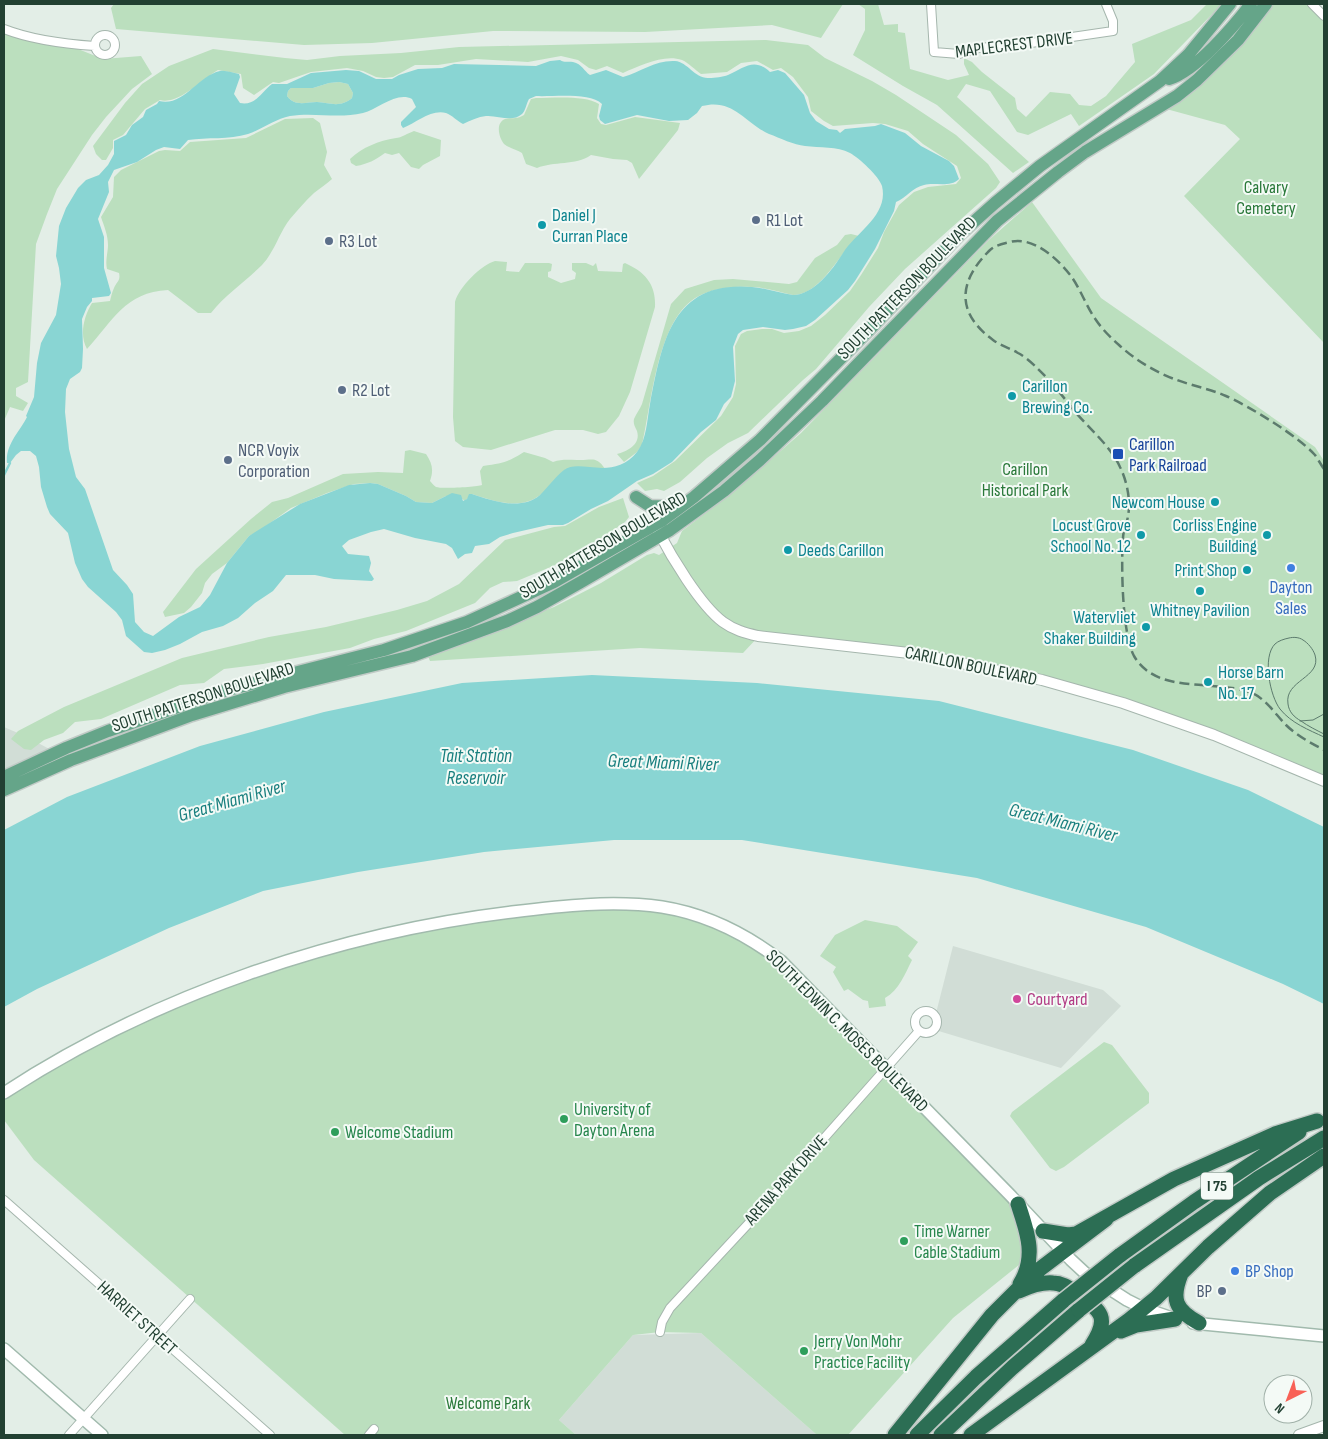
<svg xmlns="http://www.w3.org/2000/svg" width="1328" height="1439" viewBox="0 0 1328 1439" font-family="'Sofia Sans Condensed',sans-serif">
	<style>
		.built { fill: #d1ddd6 }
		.green { fill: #bbdfbe }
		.water { fill: #89d5d3; fill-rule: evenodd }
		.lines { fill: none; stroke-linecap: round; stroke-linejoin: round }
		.stream { stroke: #89d5d3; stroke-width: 2.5 }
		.minor-casing { stroke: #a5b6ad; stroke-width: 10 }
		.tertiary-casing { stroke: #a5b6ad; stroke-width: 12 }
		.secondary-casing { stroke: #a1baad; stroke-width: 14 }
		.primary-casing { stroke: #c1cac6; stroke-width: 15 }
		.motorway-casing { stroke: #c1cac6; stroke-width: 18 }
		.minor { stroke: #fff; stroke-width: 8 }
		.tertiary { stroke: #fff; stroke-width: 10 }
		.secondary { stroke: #fff; stroke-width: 11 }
		.primary { stroke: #65a589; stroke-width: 12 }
		.motorway { stroke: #2c6e54; stroke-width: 15 }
		.tram { stroke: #5c7b6d; stroke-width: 1 }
		.rail { stroke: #5c7b6d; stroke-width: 2.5; stroke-dasharray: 10 5; stroke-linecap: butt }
		.motorway-bridge-casing { stroke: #c1cac6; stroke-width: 18; stroke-linecap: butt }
		.motorway-bridge { stroke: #2c6e54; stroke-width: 15 }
		.service-dot { fill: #5c6f8a; stroke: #f4faf6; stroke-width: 2 }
		.culture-dot { fill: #0f9aa8; stroke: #f4faf6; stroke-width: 2 }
		.transit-dot { fill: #1a4fb4; stroke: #f4faf6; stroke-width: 2 }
		.shop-dot { fill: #3f7fe0; stroke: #f4faf6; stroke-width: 2 }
		.hotel-dot { fill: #d1479c; stroke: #f4faf6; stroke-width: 2 }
		.leisure-dot { fill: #2e9e5b; stroke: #f4faf6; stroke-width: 2 }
		.labels { text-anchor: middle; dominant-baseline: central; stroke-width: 4; stroke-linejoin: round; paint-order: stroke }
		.shield { fill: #f4faf6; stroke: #61786d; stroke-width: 1 }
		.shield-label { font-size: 16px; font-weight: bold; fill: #224032 }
		.street-label { font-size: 18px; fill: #224032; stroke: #f4faf6 }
		.park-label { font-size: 18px; fill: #2a793a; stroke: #f4faf6 }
		.culture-label { font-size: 18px; fill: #0d838f; stroke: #f4faf6; text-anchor: end }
		.service-label { font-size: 18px; fill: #4e5e75; stroke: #f4faf6; text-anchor: start }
		.transit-label { font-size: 18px; fill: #164399; stroke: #f4faf6; text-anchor: start }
		.shop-label { font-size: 18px; fill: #366cbe; stroke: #f4faf6 }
		.hotel-label { font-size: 18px; fill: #b23c85; stroke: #f4faf6; text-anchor: start }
		.leisure-label { font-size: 18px; fill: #27864d; stroke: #f4faf6; text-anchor: start }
		.water-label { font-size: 19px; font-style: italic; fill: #187f7e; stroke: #f4faf6 }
	</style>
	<rect width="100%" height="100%" fill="#e3eee7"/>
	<!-- built -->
	<path class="built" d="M4 727 27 737 53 751 4 777Z
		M953 946 1103 990 1121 1006 1061 1068 932 1029Z
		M701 1333 817 1435H576L559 1420 633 1335Z"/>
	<!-- green -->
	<path class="green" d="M114 4H843L821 38 772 25 645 32 493 31 372 43 304 45 116 29 111 8Z
		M858 4H878L884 25 898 24V32L905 33 910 69 948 80 969 75 964 64V58L972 62 982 72 1015 98 1017 109 1026 117 1050 92 1070 94 1079 105 1091 106 1106 96 1135 62 1132 44 1191 20 1207 4H1222L1154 74 1079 126 1071 114 1028 135 1017 132 990 91 966 84 957 97 1029 162 1013 173 937 105 903 86 853 55 865 30V9Z
		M1266 4H1312L1324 16V343L1184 196 1240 139 1225 125 1159 107 1177 96Z
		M4 32 13 35 78 49 103 59 141 56 152 74 132 89 106 117 92 135 57 189 47 214 36 244 28 382 16 388V396L28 403 23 411 10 407 4 421Z
		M766 40 808 45 825 58 872 81 896 95 956 135 988 164 1000 182 996 188 905 269 869 307 816 369 803 380 748 433 728 443 707 458 680 482 664 491 657 489 645 491 637 483 653 476 675 461 721 416 733 397 736 384 735 346 741 334 747 331 762 329H772L784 333 799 331 811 326 825 315 850 291 861 275 878 248 884 232 899 205 914 192 928 187 956 184 961 178 957 166 923 144 908 131 885 124 873 123 833 126 824 121 811 111 808 97 793 77 781 68 773 70 757 61 741 63 727 72 701 74C695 70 689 63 682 60 663 54 640 66 623 73L607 66 596 70 589 68 578 60 561 56 528 62 476 59 438 65H415L393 77 384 78 376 77 363 71 347 68 311 72 279 83 273 82 254 95 243 88 241 74 218 70C202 79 179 105 160 100L145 109 123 135 113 140V148L106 160H102L96 154 93 146 125 103 142 84 169 66 213 49 285 58 307 60 340 56 401 53 459 47Z
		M339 82 348 84 353 93 352 98C340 108 331 103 317 102 306 102 295 107 287 96L288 91 291 88H313L329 83Z
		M536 98C554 98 585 95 599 104L597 118 601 124 606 125 635 117 680 123 678 130 639 179 632 163 627 160 613 159 591 155C575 166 554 161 537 168L526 164 522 153C517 150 509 148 504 144 499 138 495 123 505 119 512 117 516 120 524 115L531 99Z
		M313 118 320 123 327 152 324 165 332 179C327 184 320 188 314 193 305 201 298 210 290 219 279 233 275 251 262 265 245 282 226 294 211 313H198L168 290C125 292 113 321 87 349 79 335 84 316 92 303L110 301C111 297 112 292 114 288 116 282 121 281 119 273L107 269C105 260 108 253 108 245 108 235 104 226 101 217L113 197 114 177 121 170 159 151 165 150 180 151 190 142 246 138 285 119Z
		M414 131 441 140 440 156 423 165 419 169 411 167 399 153 392 155 385 153C375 160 368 164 356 166L351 163 350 159C363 147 378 141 396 138 401 138 408 133 414 131Z
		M1032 202 1101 298 1315 447 1324 461V781L1214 736 999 670 759 636 743 653 640 648 430 661 427 654 554 607 601 583 647 555 654 553 659 555 677 543 682 531 736 490 801 433 989 240Z
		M851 234 859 236C839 253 821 295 793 295 779 292 765 287 751 287 736 286 717 288 703 294 657 312 652 403 642 445L637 452 624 462 617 454C628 451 641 444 637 431 635 427 633 424 634 419 636 414 640 409 642 404L671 304 685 289 714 280 733 279 789 284 797 282 815 258 837 245 845 235Z
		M495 261 507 262 506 271 519 272 525 263H549L552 264 551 271 548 272V277L561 283 575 279 576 273 572 270V263H586L593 266 596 263 598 271 622 272 623 264 625 263C645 272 656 284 655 307L630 392 619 416 606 432 598 434 583 430H555L491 450 463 447 455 441 453 417 455 302C459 287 481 265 495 261Z
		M410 450 426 454C432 463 434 470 430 481 432 483 433 485 436 487 441 489 477 487 482 485L480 471 483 466C503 463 506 463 524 452L545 458 553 462C562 459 568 460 577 460 591 461 596 455 605 469L570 468C558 477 547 492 534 499 514 509 491 500 472 494L465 501 461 498 446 496 432 503 416 502 406 496 378 484 370 483 354 484 327 493 291 508 259 531 249 536 227 563 212 574 205 583 202 593 191 607 184 613 165 617 163 612 196 569 251 519 272 502 288 498 343 474 378 472 403 473 405 451Z
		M623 498 629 517 625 522 592 545 553 566 517 581 503 582 490 588 475 603 406 631 374 639 350 648 263 664 224 669 204 683 180 685 101 719 75 722 63 733 44 740 31 750 24 749 11 739 18 731 64 707 182 658 269 637 326 627 397 610 427 601 459 584 505 540 554 527 565 526 599 507Z
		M663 907 762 947 1010 1195 1030 1256 953 1318 848 1435H817L701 1333 660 1332 633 1335 559 1420 576 1435H345L34 1160 4 1120V1093L96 1040 299 957 500 913Z
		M865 920 897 926 918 942 908 956 912 960C905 974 899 990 885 998L886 1006 869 1008 868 1001 863 1000 848 989 844 991 833 972 836 967 820 956 835 935Z
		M1104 1042 1112 1045 1149 1093V1103L1064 1167 1056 1171 1050 1168 1010 1116 1012 1112Z"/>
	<!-- water -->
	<path class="water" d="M560 60C565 63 567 61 573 62 582 64 584 71 590 75L606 70 623 77C641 72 655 60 675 61 688 62 695 79 709 78 715 78 723 77 728 75 744 68 754 57 770 72L778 70 785 73 804 95 810 113 816 121 829 129 837 130 840 133 845 129 875 126 881 124 905 133 921 146 949 161 954 166 959 179C950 188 935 182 924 185 913 187 906 198 896 202L894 211 875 249 855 281 848 290 815 320 806 326 793 329 785 330 763 327 743 330 738 334 733 347 735 381 731 397 724 404 716 420 701 432 672 462 653 474 637 481 608 501 591 509 568 523 563 525H548L513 533 500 537 489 544 475 546 472 553 465 554 458 559 452 548 446 544 415 538 384 529 371 532 349 540 342 546 348 554 369 556 371 563 369 571 374 579 372 581 334 579 315 575H286L273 591 255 603 238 618 223 626 202 632 180 644 165 650 152 653 144 652 126 636 122 620 116 612 88 587 82 579 75 563 68 533 50 514 47 507 41 487 39 467 36 456 30 451H21L16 455 10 463H7C5 445 20 431 27 417L26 416 34 397 37 363 41 343 56 315 61 284 59 268 56 256 59 226 66 208 78 188 86 180 99 175 108 165 114 154V141L126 135 132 125 143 117 146 110 157 104 159 101C184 107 197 76 220 71 226 70 233 73 239 74L240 77 234 94 240 103C256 106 261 92 272 84H287L311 73 346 70 359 71 376 79H392L399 75 418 69 442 68 454 64 536 66 550 61ZM339 82 348 84 353 93 352 98C340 108 331 103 317 102 306 102 295 107 287 96L288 91 291 88H313L329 83ZM536 96C553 97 590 92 602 104L599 116 600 120 605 124 637 115 669 121 688 120 697 113 702 106C733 98 744 122 769 134 780 138 794 145 805 146 820 148 837 146 850 153 859 158 879 176 882 186 889 215 856 232 843 253 833 269 814 295 793 295 779 293 766 288 752 287 672 280 662 342 650 404 647 419 647 439 637 452 613 482 580 458 564 470 555 477 548 487 540 495 521 511 493 501 472 494H469L467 499 463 501 461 495 452 493 432 503 416 502 406 496 378 484 370 483 349 485 300 504 249 536 227 563 210 595 200 607 179 617 153 636 144 632 135 622 133 594 127 585 113 570 85 489 76 477 69 449 65 412 66 389 70 379 80 372 82 368 83 349 82 319 87 307 92 301V298L109 296 111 293 104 268V237L98 219 109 192 108 182 114 170 137 162 156 150 164 147 180 149 188 140C207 137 229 140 248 134 263 129 275 119 290 116 315 112 337 119 363 113 378 109 397 91 412 99L416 107 401 122V125L403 128C416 123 431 109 446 113 452 115 457 121 463 124 471 120 478 117 486 116 498 115 512 123 522 114 526 110 526 104 529 99Z
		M592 675 757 683 939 701 1133 750 1248 790 1324 827V1004L1283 984 1146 927 977 878 742 840H614L484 852 358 872 263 891 169 928 37 989 4 1007V830L67 797 200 746 324 712 462 683Z"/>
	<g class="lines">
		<!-- stream -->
		<path class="stream" d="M4 475 10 463"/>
		<!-- minor casing -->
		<g class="minor-casing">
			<path id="minor" d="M931 4 934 52 959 54 979 48 1031 43 1113 31V21L1106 4
				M1312 4 1324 16
				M4 29C32 40 65 44 95 46
				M95 45a10 10 0 1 1 20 0a10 10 0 1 1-20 0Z
				M915 1022a11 11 0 1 1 22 0a11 11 0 1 1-22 0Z
				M4 1200 270 1435
				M660 1332 662 1322 670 1308 749 1223 919 1031
				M69 1435 190 1299
				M369 1435 374 1429"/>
		</g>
		<!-- tertiary casing -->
		<g class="tertiary-casing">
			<path id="tertiary" d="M658 531C671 556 700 605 723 622 734 630 745 633 758 636L918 654 1042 680 1123 703 1214 735 1324 781
				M1299 1435 1324 1426"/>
		</g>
		<!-- secondary casing -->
		<g class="secondary-casing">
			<path id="secondary" d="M4 1093C152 996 337 933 512 912 561 906 612 900 662 907 706 914 746 934 781 961L1010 1195 1071 1260 1085 1273 1127 1300 1143 1308 1175 1319
				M1193 1323 1324 1336
				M4 1349 102 1435"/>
		</g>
		<!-- primary casing -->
		<g class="primary-casing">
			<path id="primary" d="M1169 79C1196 71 1234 26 1251 4
				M636 497 650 506 680 507
				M4 777 66 748 108 731 224 691 384 650 467 622 554 582 663 520 694 497 760 440 868 331 959 235 995 203 1040 166 1160 81 1188 55 1230 4
				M4 790 71 760 192 715 284 687 412 656 507 621 537 607 581 582 670 530 724 491 760 460 822 401 997 221 1058 172 1085 152 1177 96 1197 80 1238 40 1266 4"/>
		</g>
		<!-- motorway casing -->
		<g class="motorway-casing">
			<path id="motorway" d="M1018 1204C1027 1231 1037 1257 1020 1284
				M1043 1231 1068 1235 1076 1234 1174 1179 1275 1134 1317 1121
				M1119 1256 1194 1202 1299 1132
				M1134 1266 1259 1178 1324 1138
				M1181 1274C1171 1299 1175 1310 1199 1323
				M1019 1291C1030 1286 1041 1282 1053 1283 1063 1283 1070 1289 1078 1294 1101 1311 1110 1317 1092 1345
				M1121 1331 1136 1325 1175 1319
				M895 1435 992 1315 1032 1275 1106 1219
				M917 1435 976 1377 1064 1300
				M941 1435 1013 1367 1079 1310
				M971 1435 1129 1320 1156 1298 1208 1247 1270 1193 1324 1156"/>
		</g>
		<!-- minor -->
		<use href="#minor" class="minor"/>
		<!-- tertiary -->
		<use href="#tertiary" class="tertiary"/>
		<!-- secondary -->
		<use href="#secondary" class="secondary"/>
		<!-- primary -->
		<use href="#primary" class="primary"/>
		<!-- motorway -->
		<use href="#motorway" class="motorway"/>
		<!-- tram -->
		<path class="tram" d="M1300 721 1313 720 1324 714
			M1324 734C1316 730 1308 726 1301 721 1294 717 1289 712 1288 704 1284 680 1322 678 1315 655 1313 649 1308 643 1303 640 1299 637 1293 637 1289 638 1284 639 1278 641 1275 644 1262 657 1270 696 1280 709 1291 723 1309 730 1324 737"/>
		<!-- rail -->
		<path class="rail" d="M1324 469C1321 465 1318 459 1315 455 1298 436 1249 406 1226 396 1210 389 1193 386 1177 380 1157 373 1135 360 1119 345 1111 338 1102 329 1096 320 1086 306 1081 290 1071 276 1057 258 1033 236 1010 242 1002 244 995 245 989 251 958 282 956 313 993 340 1001 346 1010 348 1018 353 1024 356 1031 362 1036 367 1051 381 1064 398 1077 414 1091 430 1111 447 1120 467 1127 481 1131 501 1128 516 1127 524 1123 531 1123 538 1121 564 1122 634 1134 656 1157 695 1212 679 1249 692 1265 697 1275 714 1286 725 1297 736 1311 743 1324 750"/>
		<!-- motorway-bridge casing -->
		<g class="motorway-bridge-casing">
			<path id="motorway-bridge" d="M1064 1300 1119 1256
				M1079 1310 1134 1266"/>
		</g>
		<!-- motorway-bridge -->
		<use href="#motorway-bridge" class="motorway-bridge"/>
	</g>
	<!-- markers -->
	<g class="service-dot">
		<circle cx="756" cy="220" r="5"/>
		<circle cx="329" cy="241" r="5"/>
		<circle cx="342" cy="390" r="5"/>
		<circle cx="228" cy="460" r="5"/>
		<circle cx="1222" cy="1291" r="5"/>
	</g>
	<g class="culture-dot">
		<circle cx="542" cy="225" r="5"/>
		<circle cx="1012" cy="396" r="5"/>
		<circle cx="1215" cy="502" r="5"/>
		<circle cx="1141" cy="535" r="5"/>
		<circle cx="1267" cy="535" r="5"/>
		<circle cx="788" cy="550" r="5"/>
		<circle cx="1247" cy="570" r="5"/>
		<circle cx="1200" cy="591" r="5"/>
		<circle cx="1146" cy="627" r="5"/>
		<circle cx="1208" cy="682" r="5"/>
	</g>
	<rect class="transit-dot" x="1112" y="448" width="12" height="12" rx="2.5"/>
	<g class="shop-dot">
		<circle cx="1291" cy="568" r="5"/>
		<circle cx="1235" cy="1271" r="5"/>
	</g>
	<circle class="hotel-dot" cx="1017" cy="999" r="5"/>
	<g class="leisure-dot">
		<circle cx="564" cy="1119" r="5"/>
		<circle cx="335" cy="1132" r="5"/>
		<circle cx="904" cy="1241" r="5"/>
		<circle cx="804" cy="1351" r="5"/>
	</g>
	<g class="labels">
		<!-- shield labels -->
		<rect class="shield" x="1201" y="1172.5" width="32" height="27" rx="4"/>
		<g class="shield-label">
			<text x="1217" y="1186">I 75</text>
		</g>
		<!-- street labels -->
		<g class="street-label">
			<text transform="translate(1014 45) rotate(-7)">MAPLECREST DRIVE</text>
			<text transform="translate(907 288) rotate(-46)">SOUTH PATTERSON BOULEVARD</text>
			<text transform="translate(603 545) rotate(-31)">SOUTH PATTERSON BOULEVARD</text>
			<text transform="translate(971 666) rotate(12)">CARILLON BOULEVARD</text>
			<text transform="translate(203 697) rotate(-18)">SOUTH PATTERSON BOULEVARD</text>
			<text transform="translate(847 1031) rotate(45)">SOUTH EDWIN C. MOSES BOULEVARD</text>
			<text transform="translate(786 1180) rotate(-48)">ARENA PARK DRIVE</text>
			<text transform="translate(137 1318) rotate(42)">HARRIET STREET</text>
		</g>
		<!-- park labels -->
		<g class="park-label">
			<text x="1266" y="187">Calvary<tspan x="1266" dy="21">Cemetery</tspan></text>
			<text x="1025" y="469">Carillon<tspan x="1025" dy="21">Historical Park</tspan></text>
			<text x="488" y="1403">Welcome Park</text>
		</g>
		<!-- culture labels -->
		<g class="culture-label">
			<text x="552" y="215" text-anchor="start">Daniel J<tspan x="552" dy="21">Curran Place</tspan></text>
			<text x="1022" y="386" text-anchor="start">Carillon<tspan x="1022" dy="21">Brewing Co.</tspan></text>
			<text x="1205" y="502">Newcom House</text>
			<text x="1131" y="525">Locust Grove<tspan x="1131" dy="21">School No. 12</tspan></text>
			<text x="1257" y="525">Corliss Engine<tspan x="1257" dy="21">Building</tspan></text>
			<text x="798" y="550" text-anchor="start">Deeds Carillon</text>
			<text x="1237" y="570">Print Shop</text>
			<text x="1200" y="610" text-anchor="middle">Whitney Pavilion</text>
			<text x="1136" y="617">Watervliet<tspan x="1136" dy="21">Shaker Building</tspan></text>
			<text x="1218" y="672" text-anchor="start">Horse Barn<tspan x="1218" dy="21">No. 17</tspan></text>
		</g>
		<!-- service labels -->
		<g class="service-label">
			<text x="766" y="220">R1 Lot</text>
			<text x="339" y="241">R3 Lot</text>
			<text x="352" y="390">R2 Lot</text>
			<text x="238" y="450">NCR Voyix<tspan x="238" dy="21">Corporation</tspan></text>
			<text x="1212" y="1291" text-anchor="end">BP</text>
		</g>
		<!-- transit labels -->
		<g class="transit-label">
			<text x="1129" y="444">Carillon<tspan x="1129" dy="21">Park Railroad</tspan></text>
		</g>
		<!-- shop labels -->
		<g class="shop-label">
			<text x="1291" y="587">Dayton<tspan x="1291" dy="21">Sales</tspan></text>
			<text x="1245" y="1271" text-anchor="start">BP Shop</text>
		</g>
		<!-- hotel labels -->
		<g class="hotel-label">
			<text x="1027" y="999">Courtyard</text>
		</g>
		<!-- leisure labels -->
		<g class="leisure-label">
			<text x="574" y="1109">University of<tspan x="574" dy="21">Dayton Arena</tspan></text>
			<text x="345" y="1132">Welcome Stadium</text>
			<text x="914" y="1231">Time Warner<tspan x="914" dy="21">Cable Stadium</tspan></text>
			<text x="814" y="1341">Jerry Von Mohr<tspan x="814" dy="21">Practice Facility</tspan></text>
		</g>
		<!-- water labels -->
		<g class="water-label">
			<text x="476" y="756">Tait Station<tspan x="476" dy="22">Reservoir</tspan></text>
			<text transform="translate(663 763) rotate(2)">Great Miami River</text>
			<text transform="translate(232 801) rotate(-16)">Great Miami River</text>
			<text transform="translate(1063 823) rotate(14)">Great Miami River</text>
		</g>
	</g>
	<!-- border -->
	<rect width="1328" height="1439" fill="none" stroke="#224032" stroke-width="10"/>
	<!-- north arrow -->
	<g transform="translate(1288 1399) rotate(222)"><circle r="24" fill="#f4faf6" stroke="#a0b0a8"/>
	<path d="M0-4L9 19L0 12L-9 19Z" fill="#f86156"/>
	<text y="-8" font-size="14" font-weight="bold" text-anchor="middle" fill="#224032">N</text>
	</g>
</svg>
